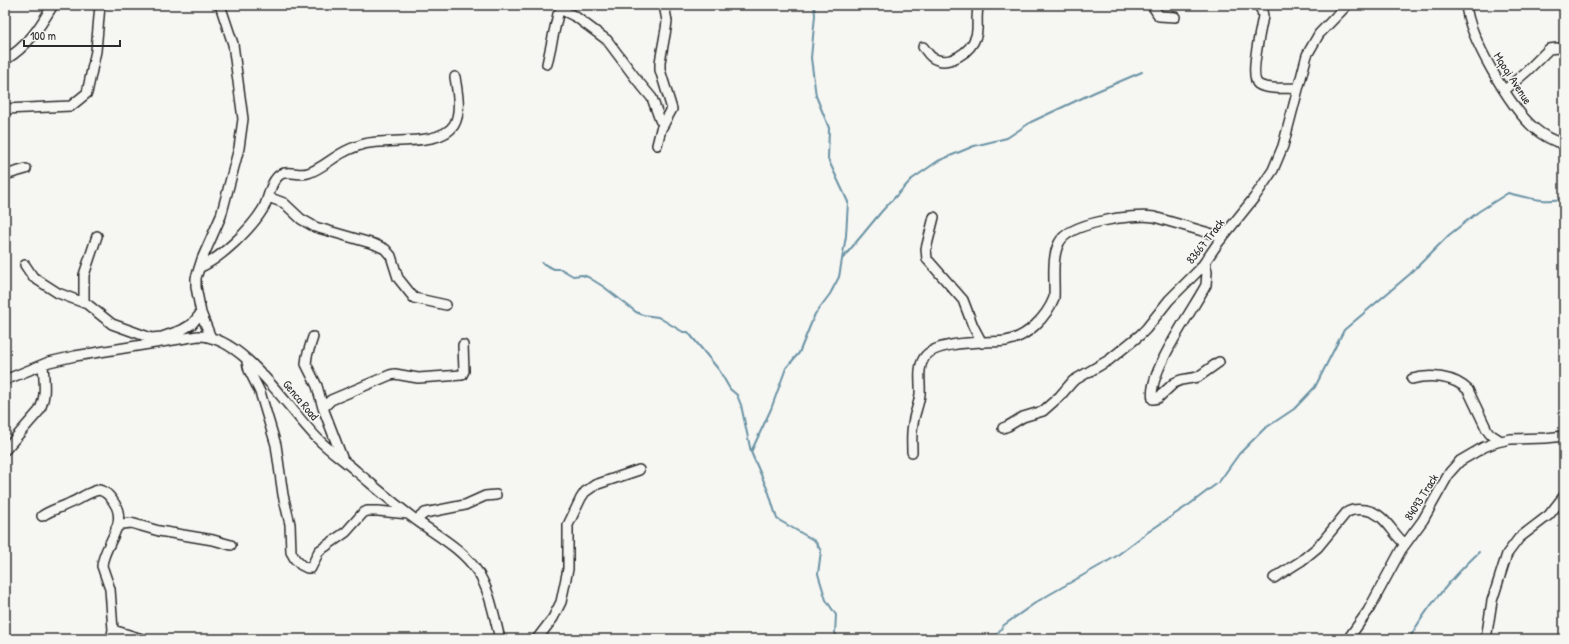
<svg xmlns="http://www.w3.org/2000/svg" width="1569" height="644" viewBox="0 0 1569 644" font-family="'Patrick Hand',sans-serif">
	<style>
		.lines { fill: none; stroke-linecap: round; stroke-linejoin: round }
		.stream { stroke: #6b93a5; stroke-width: 2 }
		.minor-casing { stroke: #2b2b2b; stroke-width: 12 }
		.minor { stroke: #f6f6f2; stroke-width: 9 }
		.labels { text-anchor: middle; dominant-baseline: central; stroke-width: 3; stroke-linejoin: round; paint-order: stroke }
		.street-label { font-size: 12px; fill: #2b2b2b; stroke: #f6f6f2 }
	</style>
	<rect width="100%" height="100%" fill="#f6f6f2"/>
	<filter id="ink" filterUnits="userSpaceOnUse"><feTurbulence type="fractalNoise" baseFrequency=".025" numOctaves="2"/><feDisplacementMap in="SourceGraphic" scale="8" xChannelSelector="R" yChannelSelector="G"/><feConvolveMatrix kernelMatrix="1 2 1 2 8 2 1 2 1" color-interpolation-filters="sRGB"/></filter>
	<g filter="url(#ink)">
		<g class="lines">
			<!-- stream -->
			<path class="stream" d="M843 258 882 211 912 179 938 161 974 146 1007 138 1031 122 1095 92 1142 72
				M542 263 554 269H561L573 276 582 275 588 277 604 287 636 312 643 315 658 317 683 332H688L719 370 730 389 737 395 741 405 751 452 769 493 777 519 815 541 821 551 818 574 826 600 836 615 835 633 839 639
				M751 452 771 409 786 368 799 353 815 314 830 294 839 277 846 236 848 202 828 159 829 128 816 96 811 58 815 15 814 5
				M993 639 1004 625 1038 601 1115 557 1148 532 1190 504 1219 482 1239 454 1264 429 1294 409 1315 387 1344 330 1410 274 1449 235 1478 212 1508 193C1525 197 1547 204 1564 198
				M1409 639C1427 606 1452 578 1479 552"/>
			<!-- minor casing -->
			<g class="minor-casing">
				<path id="minor" d="M1152 5 1159 16 1175 17
					M1258 5 1262 11 1263 16C1261 29 1249 76 1258 84 1266 90 1288 88 1298 88
					M1466 5C1469 37 1510 107 1534 128 1543 136 1553 141 1564 144
					M923 47C926 50 929 56 933 58 949 67 971 52 976 36 979 26 975 15 979 5
					M5 60C29 45 39 28 53 5
					M547 64 558 14 560 11H564L576 17 607 40 637 80 652 98 660 120 664 124
					M1505 90 1527 71 1549 49 1557 48 1564 51
					M5 109 71 106 87 93 96 51 100 5
					M657 145 661 129 672 109 660 70V62L666 29 667 21 664 5
					M5 175 26 169
					M268 197 284 203 301 219 315 227 374 244 385 249 391 256 398 278 414 298 446 305
					M934 217 926 249 927 259 963 300 973 326 982 343
					M1205 262 1207 272 1206 285C1194 308 1146 375 1153 399L1158 398 1174 383 1181 380 1198 377 1219 362
					M25 265 33 277 58 293 87 304 112 324 151 338 162 337 182 330 192 324 201 313
					M199 268C221 258 251 229 263 209 269 199 270 180 281 174 289 170 299 176 308 173 321 169 332 158 344 152 351 148 358 146 364 144 387 138 440 147 454 125 462 111 457 91 455 77
					M84 303V275L97 236
					M313 337 307 356 306 364 317 386 323 408 343 460
					M211 338 201 313 196 287V278L202 259 221 216 239 148 243 119 233 44 220 5
					M247 362 249 370 260 392 276 445 283 495 290 524 291 552 295 559 301 565 307 568H311L319 551 346 532 363 513 367 511H378L408 514
					M1412 379C1430 374 1454 376 1468 390L1487 430 1490 434 1501 441
					M5 380 49 362 75 356 198 336C244 335 289 411 319 440 330 451 344 460 356 471 374 486 392 502 412 517 434 534 461 547 477 571 490 590 494 616 500 639
					M323 408 331 400 390 375 395 374 418 378 462 375 464 371 463 345
					M1003 428 1008 426 1023 417 1043 411 1060 396 1073 381 1109 360 1140 335 1146 329 1169 300 1200 269 1218 243 1254 198 1273 170 1283 146 1307 55 1319 34 1347 5
					M5 450 39 411C47 396 44 381 43 365
					M912 452C912 443 911 434 913 424 914 414 919 405 920 394 921 383 917 369 924 358 935 340 987 343 1006 341 1027 337 1046 318 1054 298 1055 281 1051 259 1059 243 1069 222 1133 214 1154 217L1223 237
					M42 516C51 510 60 508 70 503 80 499 88 492 99 490 105 491 109 495 113 501 130 524 103 545 102 566L110 589 113 630 111 639
					M416 520 425 513 465 505 485 496 496 495
					M116 528 122 524 131 523 159 531 213 540 231 545
					M1274 578 1301 561 1318 547 1346 513C1352 509 1358 509 1365 510 1385 513 1391 532 1405 544
					M113 630 142 639
					M537 639 553 618 561 602 568 569V525L581 498 585 492 595 485 639 470
					M1348 639 1368 611 1401 550 1423 520 1450 472 1460 461 1484 447 1497 442 1510 439 1546 438 1564 436
					M1486 639 1492 601 1507 554 1519 538 1549 515 1564 496"/>
			</g>
			<!-- minor -->
			<use href="#minor" class="minor"/>
		</g>
	</g>
	<g class="labels">
		<!-- street labels -->
		<g class="street-label">
			<text transform="translate(1513 78) rotate(57)">Mqoqi Avenue</text>
			<text transform="translate(1205 241) rotate(-52)">83667 Track</text>
			<text transform="translate(301 400) rotate(50)">Genca Road</text>
			<text transform="translate(1421 497) rotate(-58)">84093 Track</text>
		</g>
	</g>
	<!-- margin -->
	<rect width="1569" height="644" fill="none" stroke="#f6f6f2" stroke-width="20"/>
	<rect x="10" y="10" width="1549" height="624" fill="none" stroke="#2b2b2b" stroke-width="1.5" filter="url(#ink)"/>
	<!-- scale -->
	<path d="M24 40v6h96v-6" fill="none" stroke="#2b2b2b" stroke-width="2"/>
	<text x="30" y="40" font-size="12" fill="#2b2b2b" stroke="#f6f6f2" stroke-width="3" paint-order="stroke">100 m</text>
</svg>
